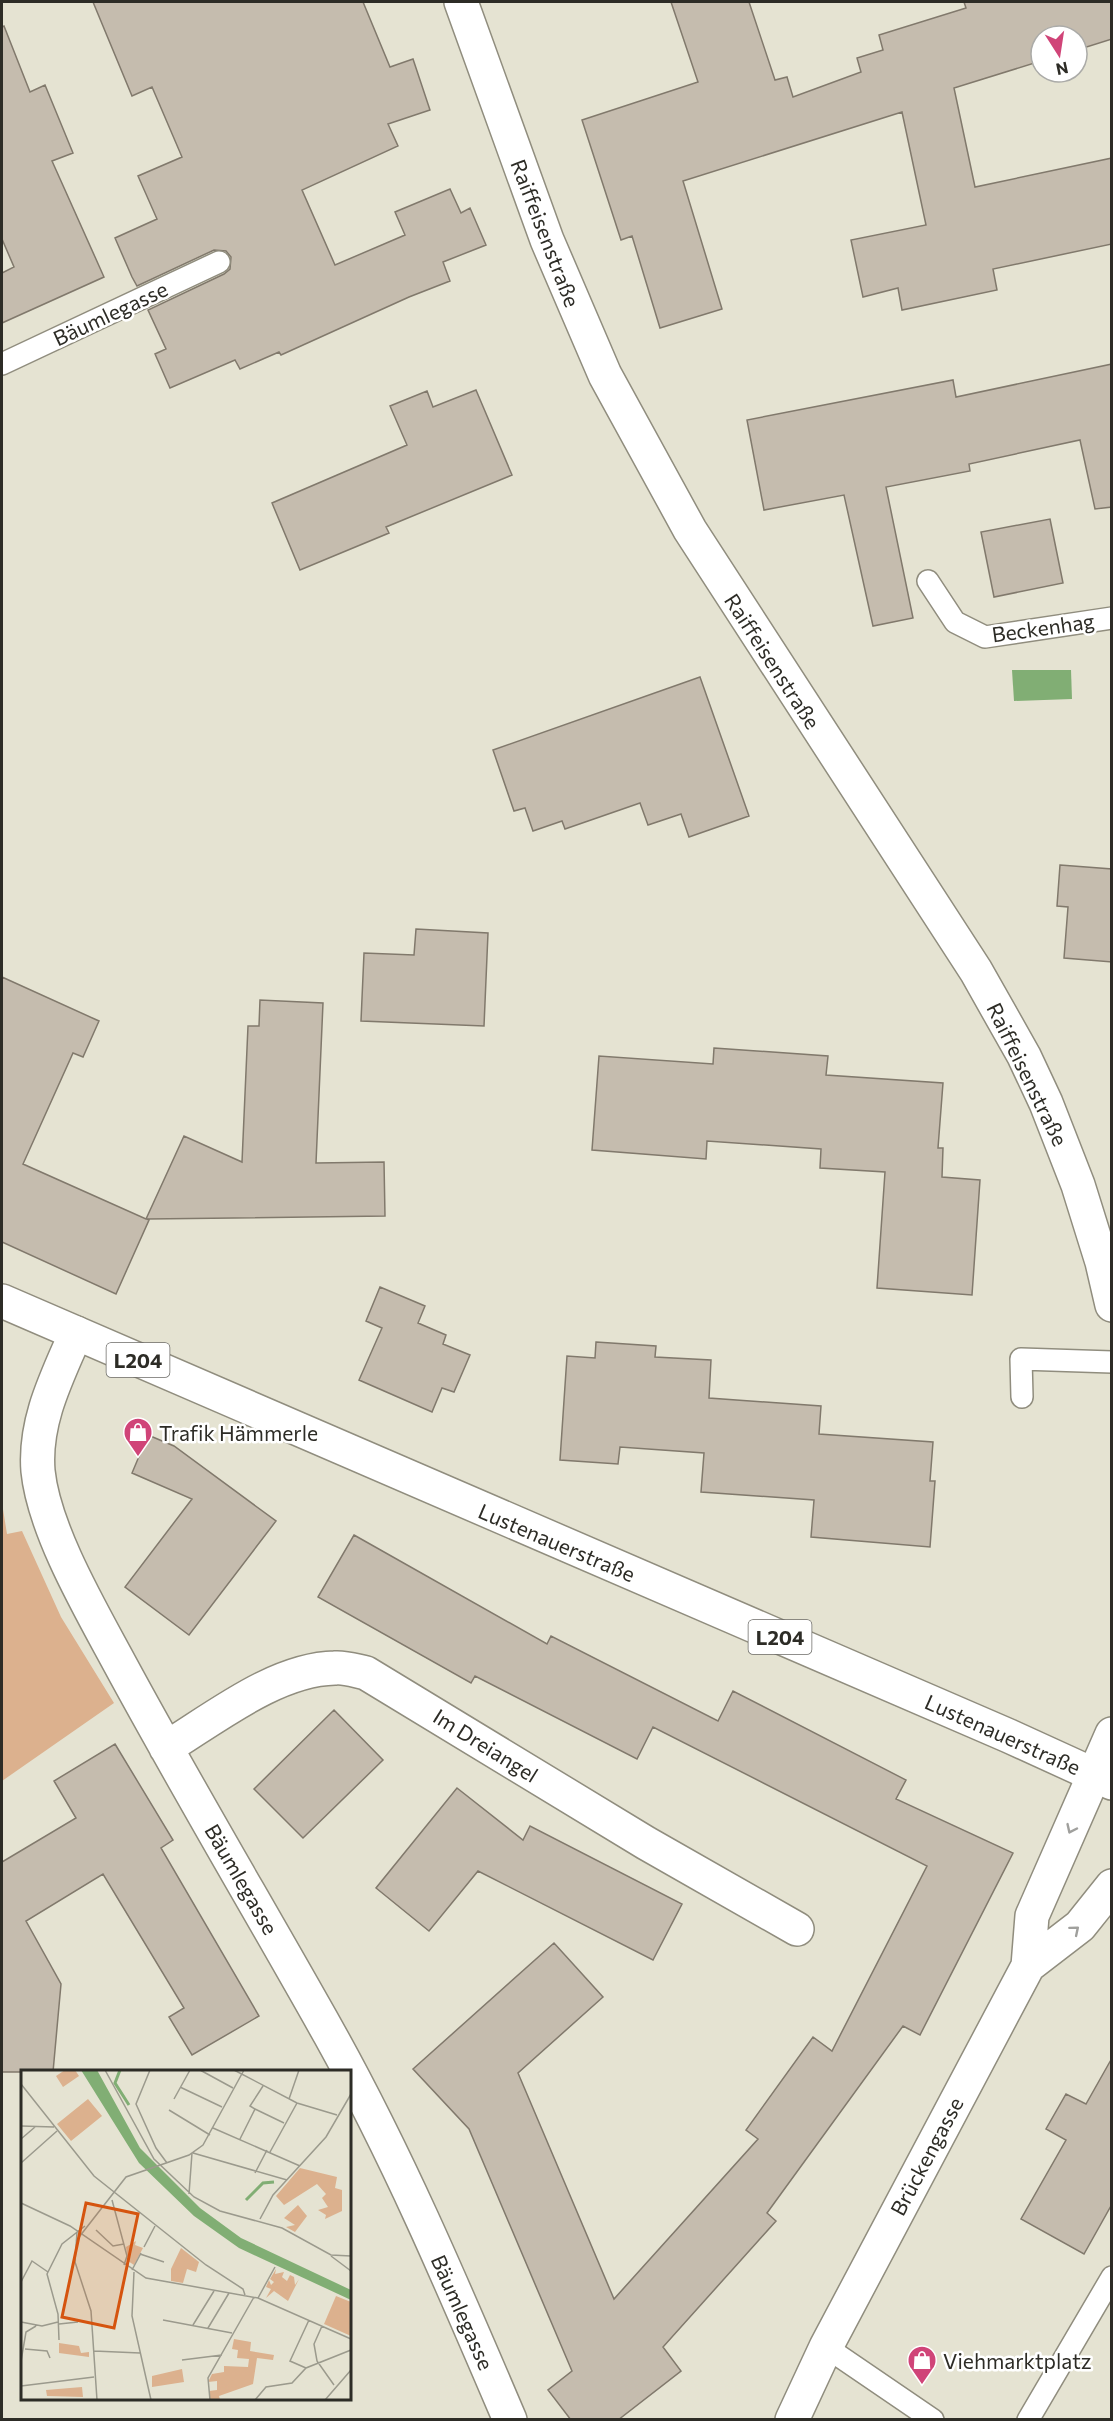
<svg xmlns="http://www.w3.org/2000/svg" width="1113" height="2421" viewBox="0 0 1113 2421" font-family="Commissioner,sans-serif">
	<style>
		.green { fill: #dcb18e }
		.water { fill: #81ae74 }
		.building { fill: #c5bcae; stroke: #81796c; stroke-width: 1.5 }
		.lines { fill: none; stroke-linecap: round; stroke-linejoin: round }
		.lane-casing { stroke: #908d7e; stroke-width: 24 }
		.street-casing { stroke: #908d7e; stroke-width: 36 }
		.secondary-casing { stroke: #908d7e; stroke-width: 36 }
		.primary-casing { stroke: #908d7e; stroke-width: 36 }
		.lane { stroke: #fff; stroke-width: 21 }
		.street { stroke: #fff; stroke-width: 33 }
		.secondary { stroke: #fff; stroke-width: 33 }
		.primary { stroke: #fff; stroke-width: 33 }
		.oneway { stroke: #a0a09d }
		.labels { text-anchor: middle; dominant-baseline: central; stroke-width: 5; stroke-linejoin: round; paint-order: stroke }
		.shield { fill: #fff; stroke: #6c6b67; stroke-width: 1.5 }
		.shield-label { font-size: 20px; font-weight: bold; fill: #2d2c26 }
		.street-label { font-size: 21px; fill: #2d2c26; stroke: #fff }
		.poi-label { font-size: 21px; fill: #2d2c26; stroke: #fff; text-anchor: start }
		.inset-river { fill: none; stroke: #81ae74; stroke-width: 3 }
		.inset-road { fill: none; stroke: #9b9a8d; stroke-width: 1.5 }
		.view { fill: #d5540f; fill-opacity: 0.15; stroke: #d5540f; stroke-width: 3 }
		.inset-edge { fill: none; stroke: #2d2c26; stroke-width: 3 }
	</style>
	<rect width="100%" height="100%" fill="#e5e3d2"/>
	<!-- green -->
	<path class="green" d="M2 1503 7 1534 22 1531 61 1617 114 1703 2 1781Z"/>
	<!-- water -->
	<path class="water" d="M1012 670H1071L1072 699 1014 701Z"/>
	<!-- building -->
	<path class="building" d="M93 2H363L390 67 413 59 430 110 388 124 398 146 302 190 335 265 405 235 395 212 450 189 461 213 470 208 486 245 443 262 450 281 409 297 281 355 279 352 240 369 235 360 170 388 155 354 166 349 148 310 224 274 230 269 231 257 226 251 214 250 137 286 132 277 115 238 157 219 138 176 182 157 152 87 132 96Z
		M671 2H749L775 80 787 77 793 97 861 72 857 58 883 50 879 35 966 8 964 2H1112V39L1077 50V36H1041V61L954 88 975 187 1112 158V244L993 269 997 290 902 310 898 288 863 297 851 240 926 225 902 112 683 181 722 309 660 328 632 236 621 240 582 120 698 82Z
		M4 26 30 92 45 85 73 153 52 161 104 277 2 323V273L14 267 2 239V27Z
		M1112 364V507L1095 509 1080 440 969 464 970 471 886 487 913 618 873 626 844 495 764 510 747 420 953 380 956 397Z
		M476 390 512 475 386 527 389 533 300 570 272 503 407 445 390 406 427 391 433 407Z
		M1050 519 1063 583 994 597 981 532Z
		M700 677 749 816 689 837 681 814 648 825 640 803 565 829 562 821 533 831 525 808 514 811 493 750Z
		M1060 865 1112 869V962L1064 958 1068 907 1057 906Z
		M416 929 488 933 484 1026 361 1021 364 953 414 955Z
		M2 977 99 1021 83 1057 73 1053 23 1164 146 1219 184 1136 242 1162 248 1026H259L260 1000 323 1003 316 1163 384 1162 385 1216 147 1219 149 1220 116 1294 2 1242Z
		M714 1048 828 1056 826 1075 943 1083 938 1148H943L942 1177 980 1180 972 1295 877 1288 885 1172 820 1168 821 1149 707 1141 706 1159 592 1150 599 1056 713 1064Z
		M380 1287 425 1306 418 1323 446 1335 443 1344 470 1355 454 1392 442 1388 432 1412 359 1380 382 1328 366 1321Z
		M596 1342 656 1346 655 1357 711 1360 709 1398 821 1406 819 1434 933 1442 930 1481H935L930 1547 811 1537 814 1500 701 1492 704 1453 620 1447 618 1464 560 1460 567 1356 595 1358Z
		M148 1435 174 1446 276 1521 189 1635 125 1587 192 1499 132 1473Z
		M354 1535 547 1644 551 1636 718 1721 733 1691 906 1780 896 1799 1013 1853 920 2035 903 2026 767 2213 776 2221 663 2347 681 2371 618 2420H571L548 2390 572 2371 469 2129 413 2069 554 1943 603 1997 518 2073 614 2299 758 2139 746 2130 813 2037 832 2051 927 1866 653 1727 637 1759 475 1676 471 1683 318 1597Z
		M334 1710 383 1760 303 1838 254 1789Z
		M115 1744 173 1840 161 1848 259 2016 192 2055 169 2017 184 2008 103 1874 26 1921 61 1984 53 2072H2V1862L76 1818 54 1781Z
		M457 1788 523 1840 530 1826 682 1904 653 1960 478 1871 429 1931 376 1888Z
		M1112 2058V2204L1084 2254 1021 2219 1066 2140 1046 2129 1066 2094 1086 2104Z"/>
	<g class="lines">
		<!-- lane casing -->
		<g class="lane-casing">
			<path id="lane" d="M2 364 219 262
				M928 581 955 622 985 637 1112 618
				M1022 1397 1021 1359 1112 1362
				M826 2347 933 2420
				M1028 2420 1112 2277"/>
		</g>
		<!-- street casing -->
		<g class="street-casing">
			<path id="street" d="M76 1333C57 1377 34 1421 38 1471 44 1531 92 1612 121 1666 188 1790 261 1912 330 2035 399 2159 454 2289 510 2420
				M166 1748C215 1718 276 1669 335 1668 345 1667 356 1671 366 1673L646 1843 797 1929"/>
		</g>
		<!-- secondary casing -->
		<g class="secondary-casing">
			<path id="secondary" d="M461 2 547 240 605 375 690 530 976 971 1024 1056 1046 1103 1078 1185 1102 1262 1112 1305
				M1028 1966 1080 1926 1112 1886
				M792 2420 826 2347 1028 1966 1032 1916 1112 1734"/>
		</g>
		<!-- primary casing -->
		<g class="primary-casing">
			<path id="primary" d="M2 1301 1009 1736 1112 1783"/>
		</g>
		<!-- lane -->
		<use href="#lane" class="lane"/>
		<!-- street -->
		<use href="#street" class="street"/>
		<!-- secondary -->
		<use href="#secondary" class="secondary"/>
		<!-- primary -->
		<use href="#primary" class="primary"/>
	</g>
	<!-- one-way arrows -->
	<defs><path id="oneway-chevron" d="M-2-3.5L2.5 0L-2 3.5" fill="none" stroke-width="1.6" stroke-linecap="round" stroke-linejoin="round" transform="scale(1.5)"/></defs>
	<g class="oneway">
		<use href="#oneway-chevron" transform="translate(1071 1829) rotate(115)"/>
		<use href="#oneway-chevron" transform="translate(1075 1930) rotate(-40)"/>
	</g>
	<!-- icons -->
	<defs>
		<g id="shop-pin" transform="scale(1.5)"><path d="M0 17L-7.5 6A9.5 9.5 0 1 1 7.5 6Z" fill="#d04478" stroke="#fff"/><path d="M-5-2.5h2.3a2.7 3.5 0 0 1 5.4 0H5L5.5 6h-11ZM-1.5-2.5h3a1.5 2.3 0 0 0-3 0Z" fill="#fff"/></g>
	</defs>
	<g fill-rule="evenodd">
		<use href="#shop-pin" x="138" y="1432"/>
		<use href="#shop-pin" x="922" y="2360"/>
	</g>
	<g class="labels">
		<!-- shield labels -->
		<g class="shield">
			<rect x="106.5" y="1343" width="63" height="34" rx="4.5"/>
			<rect x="748.5" y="1620" width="63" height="34" rx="4.5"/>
		</g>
		<g class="shield-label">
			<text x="138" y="1360">L204</text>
			<text x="780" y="1637">L204</text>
		</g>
		<!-- street labels -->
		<g class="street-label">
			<text transform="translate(546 233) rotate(69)">Raiffeisenstraße</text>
			<text transform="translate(110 313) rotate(-25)">Bäumlegasse</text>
			<text transform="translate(1043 627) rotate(-8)">Beckenhag</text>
			<text transform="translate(773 661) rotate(57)">Raiffeisenstraße</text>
			<text transform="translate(1028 1074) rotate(64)">Raiffeisenstraße</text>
			<text transform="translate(557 1542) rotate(23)">Lustenauerstraße</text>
			<text transform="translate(1003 1734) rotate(24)">Lustenauerstraße</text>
			<text transform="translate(486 1745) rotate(32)">Im Dreiangel</text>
			<text transform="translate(242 1879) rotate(60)">Bäumlegasse</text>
			<text transform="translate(926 2156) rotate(-62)">Brückengasse</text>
			<text transform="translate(463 2312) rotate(66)">Bäumlegasse</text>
		</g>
		<!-- poi labels -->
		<g class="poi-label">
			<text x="159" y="1432">Trafik Hämmerle</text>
			<text x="943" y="2360">Viehmarktplatz</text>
		</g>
	</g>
	<!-- overview -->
	<g transform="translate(21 2070)">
		<rect width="330" height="330" fill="#e5e3d2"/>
		<path d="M44 0H54L58 6 42 17 35 6ZM67 29 81 46 50 71 36 54ZM279 98 316 107 314 118 321 120V141L304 149 305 145 297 140 307 137 301 128 305 124 296 114 263 135 255 126ZM277 135 286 146 274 162 265 157 274 155 263 148ZM115 171 114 175 122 178 113 195 107 191 105 177ZM160 178 178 192 175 202 166 199 162 213 150 211V199ZM255 199 254 204 263 202 261 207 266 211 269 205 273 207 274 215 278 209 267 231 253 221 245 228 250 219 245 217 248 210 250 215 253 212 249 209ZM315 226 330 232V266L303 254ZM213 269 230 272 229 281 253 285 252 290 236 288 232 314 198 326 199 330H189L188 321 196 320V311L187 312 191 304 203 302V296L227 297 228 289 216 288 217 280 211 279ZM38 273 58 276 60 283 68 282V287L38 283ZM161 299 163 312 131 317V306ZM61 317 62 327 26 326 25 320Z" fill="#dcb18e"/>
		<path d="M60 0H76L119 78 179 138 220 168 330 220V230L218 178 173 146 118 93Z" fill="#81ae74"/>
		<path class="inset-river" d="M99 0 94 13 108 35M225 130 242 113 253 112"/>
		<path class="inset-road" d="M84 0 133 89 173 127 199 141 261 158 310 185 330 186M129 0 115 34 135 78 146 93M179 0 212 18M213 0 276 33 316 45M0 14 73 106 185 195 222 219 224 225M159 17 201 37M153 29 169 0M268 29 278 0M234 39 263 53M148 40 189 65M0 56 33 57M192 58 279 96M330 61V104M0 69 14 57M219 69 234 39 229 36 242 16M249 82 276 33M172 83 266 110M0 93 36 61M234 103 246 80M168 124 171 83M91 130 106 186 103 195M0 133 49 156 125 208 237 228 330 269M239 149 252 125 305 67 330 24M75 160 92 176 103 174M56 162 54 192 70 241 76 330M55 171 105 107 168 85 182 75 223 0M123 177 134 156M119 184 143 192M310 186 330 201M111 200 120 183M113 202 111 246 130 330M0 212 11 191 27 202M237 228 254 197M142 250 211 263M0 252 21 256 37 252M38 254 57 252M172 255 193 221M301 256 293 274 296 291 313 315M187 258 208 223M38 270 37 244 26 204 41 174 64 156M4 279 26 281 29 288M73 281 119 283M161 290 201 285M0 291 5 262 15 256M285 298 269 291 288 250M0 316 73 307M189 330 187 308 233 227M234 330 245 317 271 313 285 298 330 280M304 330 330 300"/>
		<path class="view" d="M65 133 117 144 93 258 41 247Z"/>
		<rect width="330" height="330" class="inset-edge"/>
	</g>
	<!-- border -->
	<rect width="1113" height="2421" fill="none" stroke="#2d2c26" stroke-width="6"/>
	<!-- north arrow -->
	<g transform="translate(1059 54) rotate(168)"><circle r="28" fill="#ffffff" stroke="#ababa8" stroke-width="1.5"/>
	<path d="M0-4.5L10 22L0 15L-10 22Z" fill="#d04478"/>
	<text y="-9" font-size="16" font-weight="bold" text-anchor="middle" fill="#2d2c26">N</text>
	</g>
</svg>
